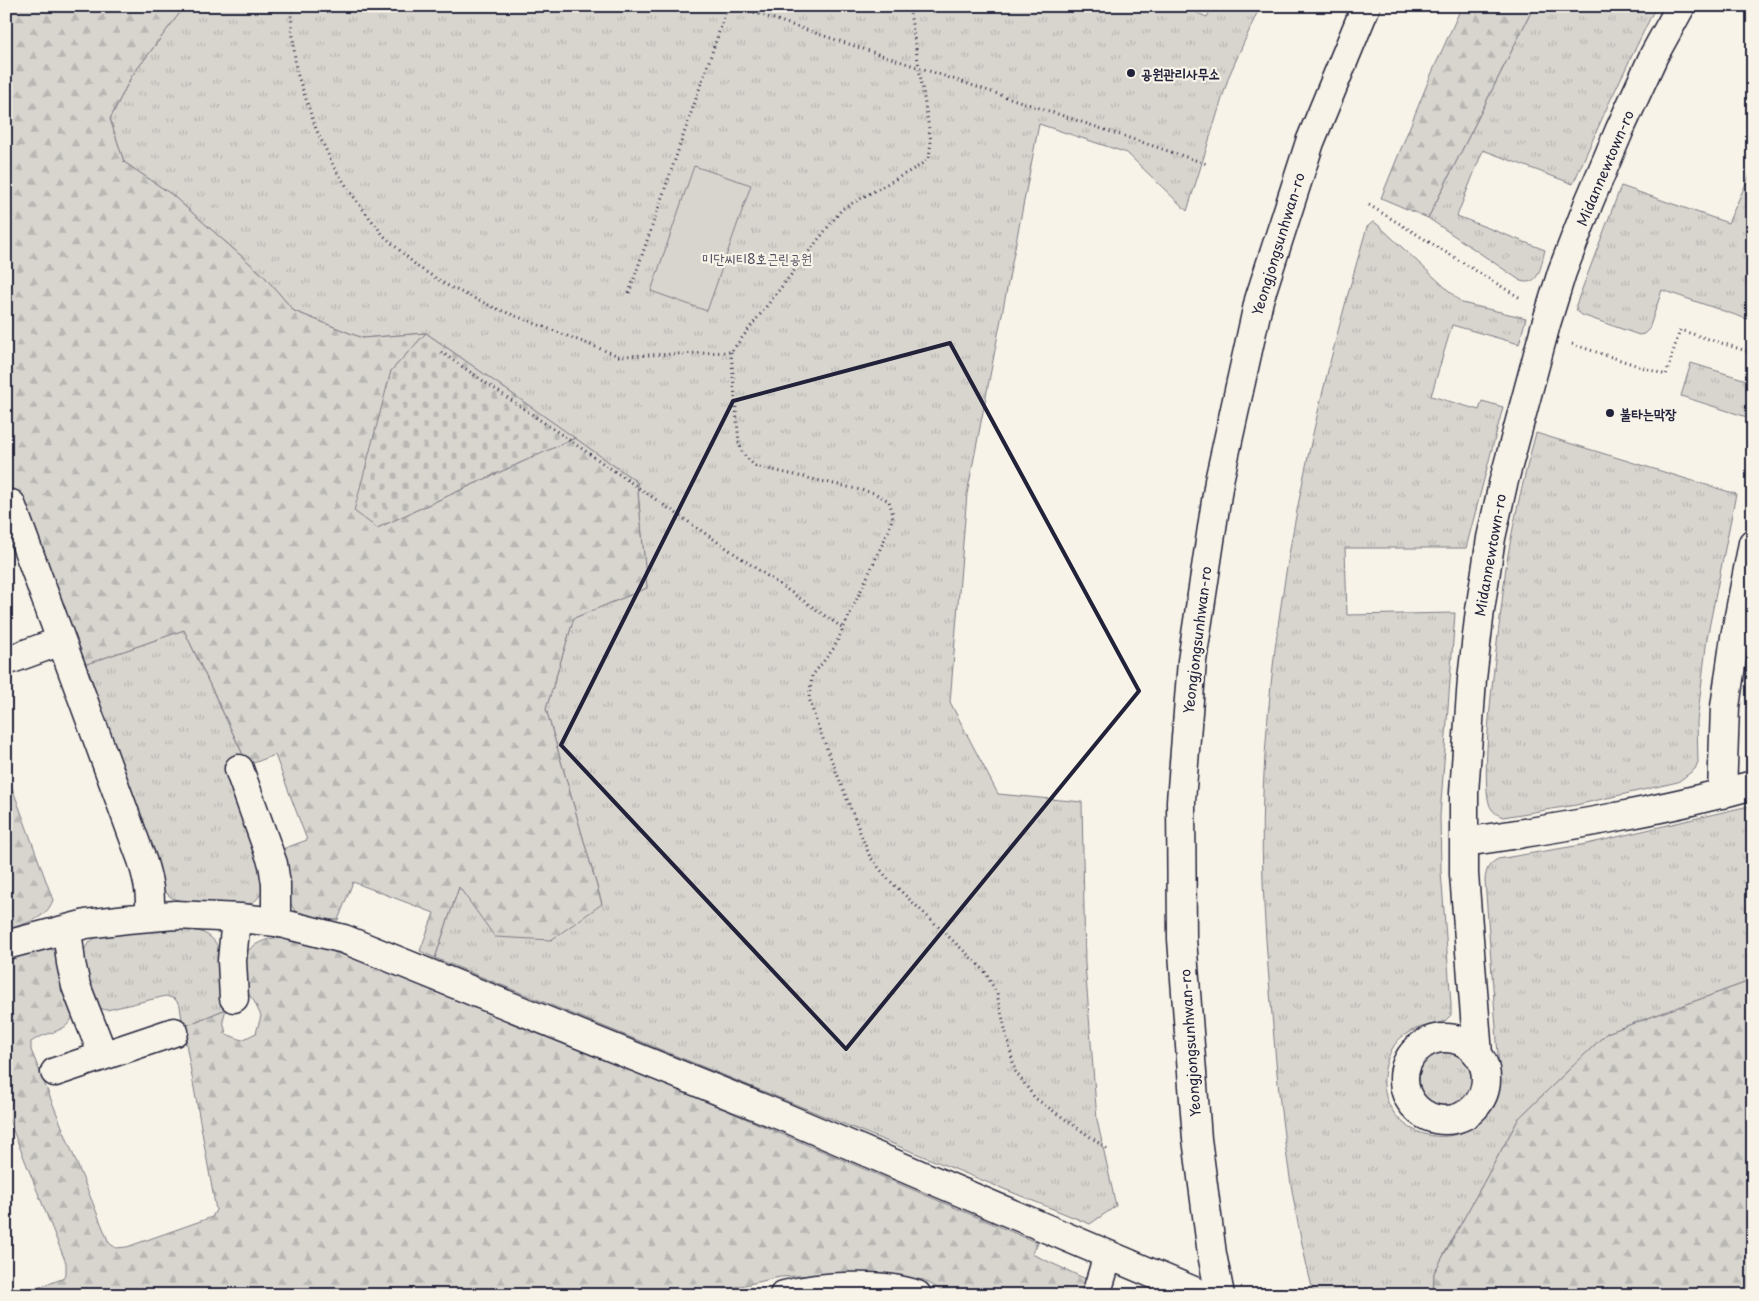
<svg xmlns="http://www.w3.org/2000/svg" width="1759" height="1301" viewBox="0 0 1759 1301" font-family="'Playpen Sans','Poor Story',sans-serif">
	<style>
		.grass { fill: url(#grass-tufts); stroke: #7d7c85 }
		.forest { fill: url(#forest-firs); stroke: #7d7c85 }
		.cemetery { fill: url(#cemetery-stones); stroke: #7d7c85 }
		.pitch { fill: #d8d5cf; stroke: #7d7c85 }
		.lines { fill: none; stroke-linecap: round; stroke-linejoin: round }
		.minor-casing { stroke: #22223b; stroke-width: 31 }
		.major-casing { stroke: #22223b; stroke-width: 31 }
		.path { stroke: #22223b; stroke-width: 3; stroke-dasharray: 1 4; stroke-linecap: butt }
		.minor { stroke: #f7f3e8; stroke-width: 28 }
		.major { stroke: #f7f3e8; stroke-width: 28 }
		.marked { fill: none; stroke: #22223b; stroke-width: 4; stroke-linejoin: round }
		.poi-dot { fill: #22223b; stroke: #f7f3e8; stroke-width: 2 }
		.labels { text-anchor: middle; dominant-baseline: central; stroke-width: 4.5; stroke-linejoin: round; paint-order: stroke }
		.poi-label { font-size: 14px; font-weight: bold; fill: #22223b; stroke: #f7f3e8; text-anchor: start }
		.street-label { font-size: 14px; fill: #22223b; stroke: #f7f3e8 }
		.park-label { font-size: 14px; fill: #504f60; stroke: #f7f3e8 }
	</style>
	<defs>
		<pattern id="grass-tufts" width="24" height="20" patternUnits="userSpaceOnUse" patternTransform="scale(1.25)"><rect width="24" height="20" fill="#d8d5cf"/><path d="M3 7l-1-3M5 7V3M7 7l1-3M15 17l-1-3M17 17v-4M19 17l1-3" fill="none" stroke="#b9b7b3"/></pattern>
		<pattern id="forest-firs" width="22" height="20" patternUnits="userSpaceOnUse" patternTransform="scale(1.25)"><rect width="22" height="20" fill="#d8d5cf"/><path d="M5 1l3.5 6h-7zM16 11l3.5 6h-7z" fill="#b9b7b3"/></pattern>
		<pattern id="cemetery-stones" width="16" height="16" patternUnits="userSpaceOnUse" patternTransform="scale(1.25)"><rect width="16" height="16" fill="#d8d5cf"/><path d="M2 7V4a2 2 0 0 1 4 0v3zM10 15v-3a2 2 0 0 1 4 0v3z" fill="#b9b7b3"/></pattern>
	</defs>
	<rect width="100%" height="100%" fill="#f7f3e8"/>
	<filter id="ink" filterUnits="userSpaceOnUse"><feTurbulence type="fractalNoise" baseFrequency=".02" numOctaves="2"/><feDisplacementMap in="SourceGraphic" scale="10" xChannelSelector="R" yChannelSelector="G"/><feConvolveMatrix kernelMatrix="1 2 1 2 8 2 1 2 1" color-interpolation-filters="sRGB"/></filter>
	<g filter="url(#ink)">
		<!-- grass -->
		<path class="grass" d="M185 6H1181L1207 17 1212 6H1260L1229 76 1187 211 1127 153 1039 124 967 494 950 702 998 794 1082 802 1085 964 1097 1120 1116 1206 1090 1224 435 958 459 887 602 904 546 709 574 618 647 588 637 482 426 333 362 338 294 311 264 276 171 194 124 162 110 119 131 77Z
			M1534 6H1656L1609 103 1573 184 1483 150 1457 216 1545 250C1541 264 1540 287 1521 281L1428 218Z
			M1753 168V321L1662 290 1649 329 1644 334 1639 335 1582 315 1577 311 1576 305 1621 186 1728 223Z
			M1373 222 1377 224 1462 303 1526 318 1519 344 1452 325 1431 396 1479 410 1482 401 1503 407 1466 548H1345L1347 615 1455 613 1440 816 1441 871 1451 1004V1015L1445 1021C1432 1026 1418 1026 1406 1034 1394 1041 1388 1055 1385 1069 1373 1133 1459 1164 1491 1105 1497 1094 1498 1081 1499 1068L1485 880C1486 870 1488 864 1498 859L1587 844 1753 805V980L1607 1033 1519 1118 1434 1273 1433 1295H1314C1291 1206 1280 1117 1273 1026 1266 949 1260 871 1263 793 1271 600 1313 411 1367 227Z
			M1691 363 1753 382V419L1681 396Z
			M1536 433 1736 494 1707 638 1697 722 1698 762 1695 769 1678 782 1576 805 1503 817C1498 815 1494 813 1491 808 1478 787 1496 651 1500 619 1503 598 1504 576 1508 555 1515 514 1525 473 1536 433Z
			M184 630 244 757 228 762 266 884C263 890 259 899 252 903 240 908 198 902 182 901 171 899 167 895 161 886L78 667Z
			M191 929C197 931 204 932 209 936 227 948 225 989 226 1009L183 1027 180 1006 175 999 166 996 107 1010C100 1009 94 1006 91 1000 89 994 82 962 83 956 84 943 96 936 107 933Z
			M1419 1079a27 27 0 1 1 54 0a27 27 0 1 1-54 0Z"/>
		<!-- forest -->
		<path class="forest" d="M6 6H185L131 77 110 119 124 162 171 194 264 276 294 311 362 338 426 333 391 371 377 528 575 438 637 482 647 588 574 618 546 709 602 904 551 940 495 937 459 887 435 958 420 951 434 913 353 882 338 920C327 919 310 919 299 914 285 906 282 866 280 850L307 840 275 755 248 765 184 630 78 667 14 494 6 488Z
			M1462 6H1534L1428 218 1381 198 1430 77Z
			M6 771 53 900C46 920 25 923 6 930Z
			M278 937 307 943 427 983 1038 1243 1032 1254 1088 1280 1087 1295H949L924 1280 867 1272 780 1277 727 1289 712 1295H18L62 1279 66 1273V1263L6 1113V961L44 947 59 952 74 1011C71 1034 47 1030 31 1042V1050L109 1243 116 1248 127 1247 212 1217 216 1210 183 1027 226 1009 223 1020 226 1034 242 1040 256 1033 261 1016 254 1001 246 991 245 954C254 943 264 940 278 937Z
			M1753 980V1295H1433L1434 1273 1519 1118 1607 1033Z"/>
		<!-- cemetery -->
		<path class="cemetery" d="M426 333 575 438 377 528 354 511 391 371Z"/>
		<!-- pitch -->
		<path class="pitch" d="M694 166 751 185 707 311 651 291Z"/>
		<g class="lines">
			<!-- minor casing -->
			<g class="minor-casing">
				<path id="minor" d="M11 504 142 860C148 879 152 896 149 917
					M6 661 61 641
					M239 769 273 864 276 884V922
					M1722 794 1725 707 1735 637 1753 543
					M1464 842C1561 828 1658 812 1753 785
					M67 929 71 963 76 986 103 1055
					M6 945 86 924 127 919 175 915 240 918 276 922 344 939 784 1117 1203 1295
					M234 998 232 961 236 918
					M1404 1079a41 41 0 1 1 82 0a41 41 0 1 1-82 0Z
					M1478 1055 1464 874V793L1472 679 1480 610 1491 538 1503 484 1546 324 1562 272 1589 202 1620 129 1654 55 1681 6
					M55 1072 174 1032
					M784 1295C819 1286 884 1282 917 1295
					M1096 1295 1108 1255"/>
			</g>
			<!-- major casing -->
			<g class="major-casing">
				<path id="major" d="M1220 1295 1212 1254 1197 1139 1182 939 1181 801 1192 661 1219 481 1259 300 1310 142 1366 6"/>
			</g>
			<!-- path -->
			<path class="path" d="M294 6 291 15 296 70 316 129 335 169 358 203 384 236 418 267 450 287 495 308 619 356 731 352 842 209 919 166 929 158 931 141 909 6
				M735 6 1207 164
				M1096 12 1099 6
				M1369 205 1522 299
				M629 293 728 6
				M1572 344 1666 375 1680 330 1753 353
				M441 352 843 628
				M731 352 739 443 743 454 755 466 874 493 889 501 893 515 889 530 834 648 812 676 809 698 816 721 870 857 889 880 984 970 997 994 1015 1071 1035 1098 1109 1150"/>
			<!-- minor -->
			<use href="#minor" class="minor"/>
			<!-- major -->
			<use href="#major" class="major"/>
		</g>
	</g>
	<!-- marked area -->
	<path class="marked" d="M950 343 1139 691 846 1049 561 745 733 401Z"/>
	<!-- markers -->
	<g class="poi-dot">
		<circle cx="1131" cy="73" r="5"/>
		<circle cx="1610" cy="413" r="5"/>
	</g>
	<g class="labels">
		<!-- poi labels -->
		<g class="poi-label">
			<text x="1141" y="73">공원관리사무소</text>
			<text x="1620" y="413">불타는막장</text>
		</g>
		<!-- street labels -->
		<g class="street-label">
			<text transform="translate(1605 168) rotate(-67)">Midannewtown-ro</text>
			<text transform="translate(1278 244) rotate(-73)">Yeongjongsunhwan-ro</text>
			<text transform="translate(1490 555) rotate(-80)">Midannewtown-ro</text>
			<text transform="translate(1197 640) rotate(-83)">Yeongjongsunhwan-ro</text>
			<text transform="translate(1190 1043) rotate(-94)">Yeongjongsunhwan-ro</text>
		</g>
		<!-- park labels -->
		<g class="park-label">
			<text x="757" y="258">미단씨티8호근린공원</text>
		</g>
	</g>
	<!-- margin -->
	<rect width="1759" height="1301" fill="none" stroke="#f7f3e8" stroke-width="25"/>
	<rect x="12" y="12" width="1734" height="1276" fill="none" stroke="#22223b" stroke-width="2" filter="url(#ink)"/>
</svg>
